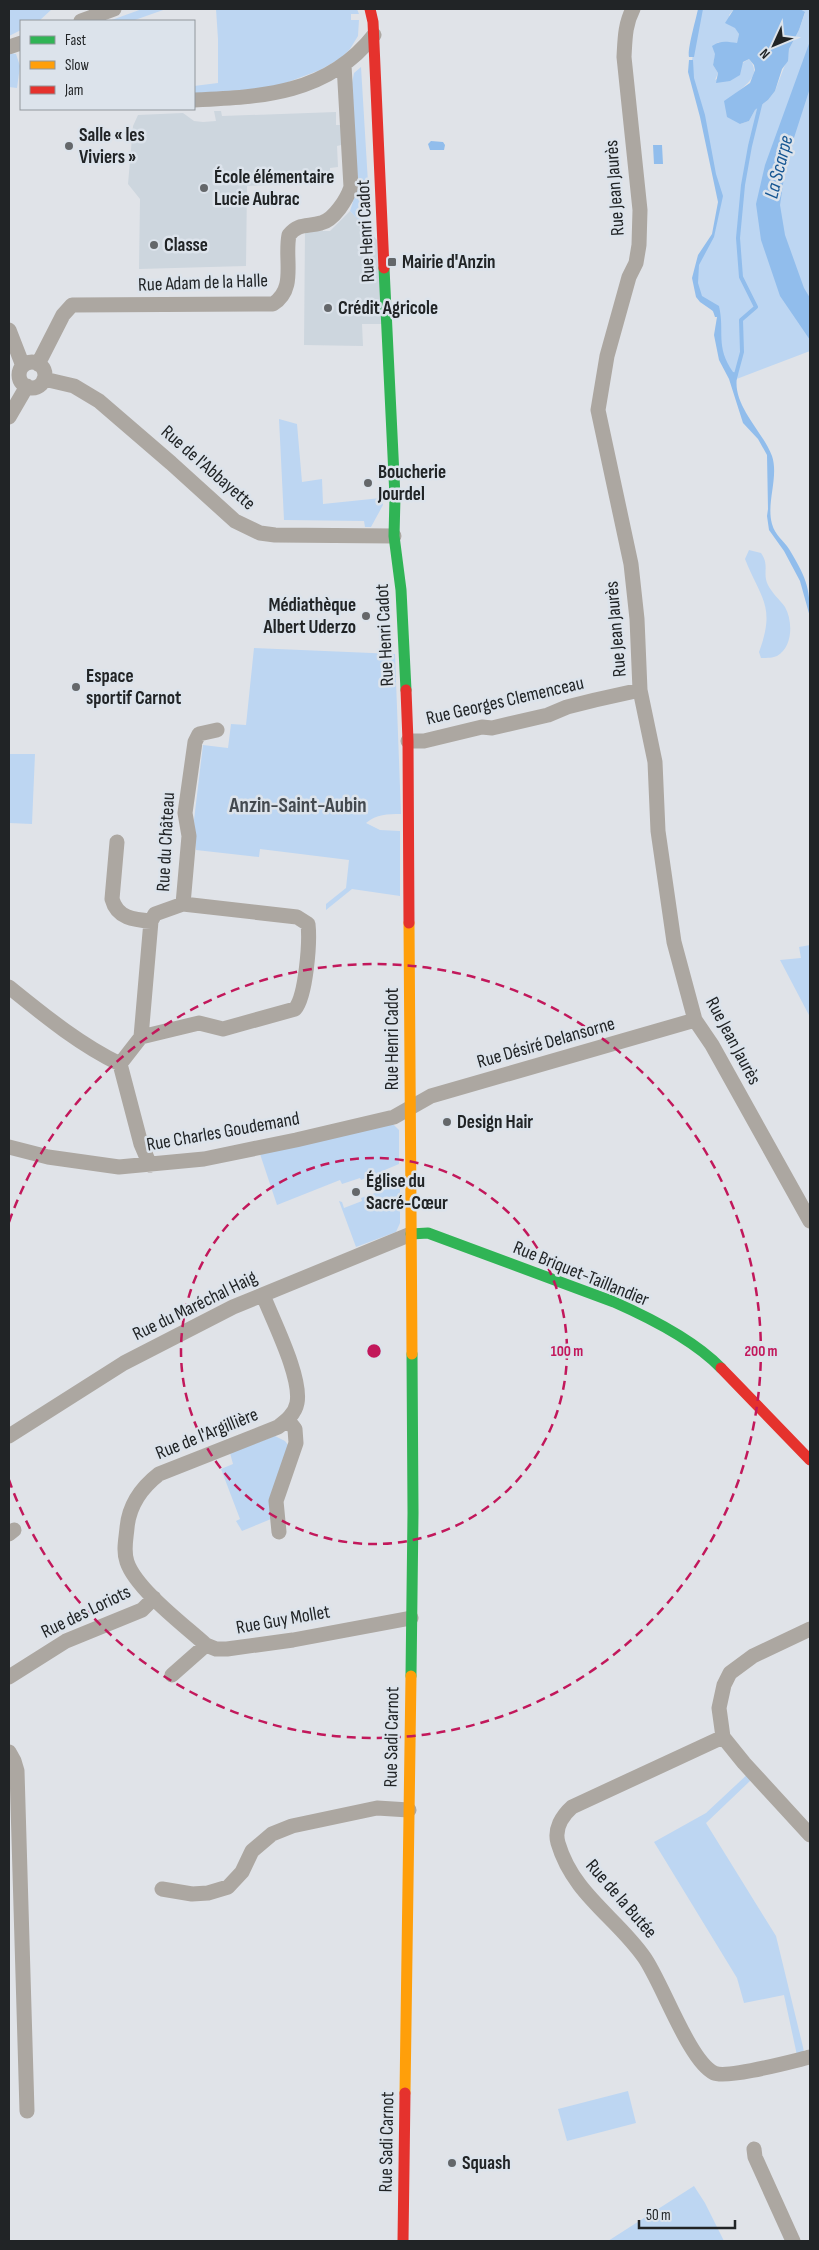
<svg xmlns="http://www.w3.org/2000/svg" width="819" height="2250" viewBox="0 0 819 2250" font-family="'Sofia Sans Condensed',sans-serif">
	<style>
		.built { fill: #cdd6de }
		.green { fill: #bdd6f2 }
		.water { fill: #91bdec }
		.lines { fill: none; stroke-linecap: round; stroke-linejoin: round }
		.stream { stroke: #91bdec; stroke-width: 4 }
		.street { stroke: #aca7a1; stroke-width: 15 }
		.fast { stroke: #30b455; stroke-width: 11 }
		.slow { stroke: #ff9f0a; stroke-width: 11 }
		.jam { stroke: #e5322d; stroke-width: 11 }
		.ring { fill: none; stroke: #c2185b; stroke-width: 2.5; stroke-dasharray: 9 6 }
		.poi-dot { fill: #64676a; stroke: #dce3eb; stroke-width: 2 }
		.labels { text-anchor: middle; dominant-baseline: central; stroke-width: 5; stroke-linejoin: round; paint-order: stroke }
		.poi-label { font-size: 19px; font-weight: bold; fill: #212426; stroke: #dce3eb; text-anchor: start }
		.street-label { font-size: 19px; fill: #212426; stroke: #dce3eb }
		.water-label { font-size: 20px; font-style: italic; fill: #175793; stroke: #dce3eb }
		.quarter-label { font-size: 21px; font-weight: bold; fill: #444a50; stroke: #dce3eb }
		.centre { fill: #c2185b; stroke: #dce3eb; stroke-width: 2.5 }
		.ring-label { font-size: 15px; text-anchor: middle; font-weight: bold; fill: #c2185b; stroke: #dce3eb; stroke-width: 5; stroke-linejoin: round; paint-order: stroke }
	</style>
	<rect width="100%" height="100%" fill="#e0e3e8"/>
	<!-- built -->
	<path class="built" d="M214 111H221L222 116 336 112V125H341V145L337 146 338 167 330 168V175H323V182L247 186 246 266 139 269 140 199 128 184 133 126 138 115 183 113 194 121 203 122 216 121Z
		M350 211 378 241 382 324H362L363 346 304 345 305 231H330Z"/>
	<!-- green -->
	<path class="green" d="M9 9H52L39 21H21V30L9 36Z
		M142 9H166L132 21H109Z
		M216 9H357L359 14H351V20H359L358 36 350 49 341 58 320 70 275 87 194 94V86L218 83V39Z
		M700 9H734L729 15 739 34 737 44 718 42 713 65 718 73 715 80 749 59C764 77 742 86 732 98L740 124 749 121 755 110 768 100 775 91 788 57 789 49 799 30 805 13 800 9H810V351L734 380 722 359 717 317 698 292 696 267 712 238 721 200 690 73Z
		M9 53 16 54 20 66 17 88 9 87Z
		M361 67 370 216 367 229 350 211 357 189 352 83 354 73Z
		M279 419 297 424 302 482 322 479 323 504 381 498 383 505 371 527H365L364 521 284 520Z
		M749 550 761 553C770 565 762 573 768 585 772 593 780 600 785 607 793 621 793 647 777 656 773 658 766 658 761 658L759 652C776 606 761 599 745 559Z
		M254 648 395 654 401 814C387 814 377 814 366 823L380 830 400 831V896L352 889 326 910V904L346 888 349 860 260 849 259 857 196 850 194 820 203 745 228 748 231 724 246 725Z
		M9 754H35L32 824 9 823Z
		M810 945V1017L780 960 801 958 799 947Z
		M392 1123 399 1130V1164L361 1180 360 1178 342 1184 340 1180 277 1205 260 1154Z
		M392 1187 400 1188V1223L396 1232 356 1247 339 1201 342 1202 344 1208 362 1201 361 1198Z
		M275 1436 285 1441 288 1445 271 1519 242 1531 236 1521 240 1519 221 1469 233 1464 230 1453Z
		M751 1771V1780L706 1823 776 1936 803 2047 805 2058 798 2060 784 1995 744 2003 737 1978 654 1842 706 1813Z
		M628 2091 636 2123 567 2141 558 2109Z
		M694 2186 705 2203 724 2241H608Z"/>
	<!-- water -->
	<path class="water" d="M698 9H703L694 57H689C687 50 696 19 698 9Z
		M734 9H800L805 12 799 30 789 49 788 61 782 69 775 91 768 100 755 110 749 121 740 124 727 117 724 101 750 83 755 70 754 65 749 59 743 62 740 75 730 81 716 83 718 73 713 65 715 54 712 46C721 40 727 42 737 43L739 34 735 28 725 23Z
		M810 41V88L792 144 784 177 780 205 785 235 804 288 810 298V340L780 296 761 240 756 204 765 165Z
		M689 60H693L694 78 705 115 716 174 723 196 714 237 699 265 698 283 702 296 719 306C725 332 715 346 733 372L738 373C729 403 763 431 772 456 779 477 766 503 772 524 775 535 784 541 789 549 805 576 810 585 810 617L800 581 784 551 769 530 767 516 768 509 767 455 758 439 743 423 729 379 719 360 714 335 717 317H715L713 311 700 302 696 297 692 278 698 255 712 234 718 202 700 117 688 72Z
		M431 141 443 142 445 145 444 150H430L428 144Z
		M653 145H662L663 164H654Z"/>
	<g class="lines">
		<!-- stream -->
		<path class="stream" d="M735 378 742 352 741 320 756 307 741 277 738 238 743 185 750 146 761 101"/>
		<!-- street -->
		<path class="street" d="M633 9C625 24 625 39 624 57L640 210 639 245 636 263 629 277 607 356 598 410 631 564 637 619 640 690 655 762 658 831 674 942 695 1020 712 1045 810 1221
			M81 21 114 9
			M9 47 21 43
			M194 100C262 97 328 94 374 35
			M9 330 23 366
			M19 375a13 13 0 1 1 26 0a13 13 0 1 1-26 0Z
			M38 364 63 315 72 305 273 304C297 289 284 259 289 235 298 223 308 227 321 223 334 220 347 199 351 187L344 65
			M44 379 74 386 99 401 171 463 235 521 260 533 275 535 394 536
			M9 417 27 386
			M408 741H424L482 727 492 728 548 715 567 707 595 700 640 690
			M117 842 112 899C117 918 134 920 151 921
			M9 987C45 1016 79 1044 120 1064L141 1144 150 1165
			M141 1037 199 1023 223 1029 295 1009C306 996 310 942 308 924L297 917 183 904
			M120 1064 141 1037 151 921 155 914 183 904 189 836 185 813 195 742 199 734 217 730
			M9 1147 48 1157 119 1167 204 1159 296 1140 394 1117 431 1096 695 1020
			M9 1436 124 1363 233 1307 411 1234
			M279 1532 276 1501 296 1443 295 1429 288 1420
			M9 1534 14 1530
			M810 1629 753 1656 730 1673 724 1685 719 1708 723 1737 744 1763 810 1835
			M206 1645C184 1625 136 1589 127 1562 123 1551 126 1539 127 1528 129 1505 141 1488 159 1474L278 1427C286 1421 295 1414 297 1403 302 1377 273 1321 263 1295
			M172 1675 206 1645 216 1649H227L293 1640 411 1618
			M9 1677 66 1641 142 1610 154 1598
			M723 1737 572 1807C562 1816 554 1829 558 1843 573 1894 616 1917 644 1957 662 1982 689 2061 714 2073 727 2079 793 2061 810 2057
			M9 1752 14 1761 17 1771 27 2111
			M162 1889 192 1894 208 1893 228 1887 242 1872 252 1851 272 1834 292 1826 377 1808 409 1810
			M754 2149 755 2157 793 2241"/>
		<!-- fast -->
		<path class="fast" d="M384 268 395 497 394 536 401 590 406 690
			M411 1234 428 1233 614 1302C648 1317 695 1341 721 1368
			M411 1676 413 1513 412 1354"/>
		<!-- slow -->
		<path class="slow" d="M409 923 412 1354
			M405 2093 411 1676"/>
		<!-- jam -->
		<path class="jam" d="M370 9 373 22 384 268
			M406 690 408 741 409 923
			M721 1368 810 1460
			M403 2241 405 2093"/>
	</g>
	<!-- distance rings -->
	<g class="ring">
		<circle cx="374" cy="1351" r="193"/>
		<path d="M9 1222A387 387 0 1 1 9 1480"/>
	</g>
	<!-- markers -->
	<g class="poi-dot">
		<circle cx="69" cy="146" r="5"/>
		<circle cx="204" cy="188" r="5"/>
		<circle cx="154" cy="245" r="5"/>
		<rect x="387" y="257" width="10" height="10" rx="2.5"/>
		<circle cx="328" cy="308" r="5"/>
		<circle cx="368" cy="483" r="5"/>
		<circle cx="366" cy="616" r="5"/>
		<circle cx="76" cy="687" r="5"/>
		<circle cx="447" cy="1122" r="5"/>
		<circle cx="356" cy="1192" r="5"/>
		<circle cx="452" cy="2163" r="5"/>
	</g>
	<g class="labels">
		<!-- poi labels -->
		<g class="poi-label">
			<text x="79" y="135">Salle « les<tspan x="79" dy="22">Viviers »</tspan></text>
			<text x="214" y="177">École élémentaire<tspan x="214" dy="22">Lucie Aubrac</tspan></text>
			<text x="164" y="245">Classe</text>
			<text x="402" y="262">Mairie d'Anzin</text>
			<text x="338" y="308">Crédit Agricole</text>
			<text x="378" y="472">Boucherie<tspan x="378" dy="22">Jourdel</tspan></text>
			<text x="356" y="605" text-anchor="end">Médiathèque<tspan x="356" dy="22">Albert Uderzo</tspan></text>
			<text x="86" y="676">Espace<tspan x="86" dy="22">sportif Carnot</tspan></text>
			<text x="457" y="1122">Design Hair</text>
			<text x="366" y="1181">Église du<tspan x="366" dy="22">Sacré-Cœur</tspan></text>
			<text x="462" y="2163">Squash</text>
		</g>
		<!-- street labels -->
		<g class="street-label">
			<text transform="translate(615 188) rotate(-94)">Rue Jean Jaurès</text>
			<text transform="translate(366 231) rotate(-93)">Rue Henri Cadot</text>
			<text transform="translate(203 283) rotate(-2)">Rue Adam de la Halle</text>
			<text transform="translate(208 468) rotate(41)">Rue de l'Abbayette</text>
			<text transform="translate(616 629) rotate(-95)">Rue Jean Jaurès</text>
			<text transform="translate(385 635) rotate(-93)">Rue Henri Cadot</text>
			<text transform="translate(505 701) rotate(-13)">Rue Georges Clemenceau</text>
			<text transform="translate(166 842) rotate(-87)">Rue du Château</text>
			<text transform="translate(392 1039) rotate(-90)">Rue Henri Cadot</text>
			<text transform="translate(733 1041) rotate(62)">Rue Jean Jaurès</text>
			<text transform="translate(546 1043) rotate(-16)">Rue Désiré Delansorne</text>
			<text transform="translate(223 1132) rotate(-10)">Rue Charles Goudemand</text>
			<text transform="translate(581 1274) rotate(22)">Rue Briquet-Taillandier</text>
			<text transform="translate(195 1306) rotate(-26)">Rue du Maréchal Haig</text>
			<text transform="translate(207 1434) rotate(-22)">Rue de l'Argillière</text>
			<text transform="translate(86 1612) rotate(-26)">Rue des Loriots</text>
			<text transform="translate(283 1620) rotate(-10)">Rue Guy Mollet</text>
			<text transform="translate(392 1737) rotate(-89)">Rue Sadi Carnot</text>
			<text transform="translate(621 1899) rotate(49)">Rue de la Butée</text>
			<text transform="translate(387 2142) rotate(-89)">Rue Sadi Carnot</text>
		</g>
		<!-- water labels -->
		<g class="water-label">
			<text transform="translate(779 167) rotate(-76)">La Scarpe</text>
		</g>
		<!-- quarter labels -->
		<g class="quarter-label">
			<text x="298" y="805">Anzin-Saint-Aubin</text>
		</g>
	</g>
	<circle cx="374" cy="1351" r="8" class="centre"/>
	<g class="ring-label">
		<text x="567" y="1356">100 m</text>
		<text x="761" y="1356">200 m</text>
	</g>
	<!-- border -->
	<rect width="819" height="2250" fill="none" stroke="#212426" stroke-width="20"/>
	<!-- legend -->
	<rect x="20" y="20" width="175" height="90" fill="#dce3eb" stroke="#91979c"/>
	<rect x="30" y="36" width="25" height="8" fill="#30b455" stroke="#91979c"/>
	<text x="65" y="45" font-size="15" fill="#212426">Fast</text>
	<rect x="30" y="61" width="25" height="8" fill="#ff9f0a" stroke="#91979c"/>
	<text x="65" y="70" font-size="15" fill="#212426">Slow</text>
	<rect x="30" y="86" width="25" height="8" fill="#e5322d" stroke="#91979c"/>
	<text x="65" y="95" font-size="15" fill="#212426">Jam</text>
	<!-- north arrow -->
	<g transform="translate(774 45) rotate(226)" stroke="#dce3eb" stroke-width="4" paint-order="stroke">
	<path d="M0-4L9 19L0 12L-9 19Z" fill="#212426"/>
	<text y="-8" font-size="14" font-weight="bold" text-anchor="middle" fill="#212426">N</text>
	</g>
	<!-- scale -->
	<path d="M639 2220v8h96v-8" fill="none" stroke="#212426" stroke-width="2.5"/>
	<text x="646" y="2220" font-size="15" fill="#212426" stroke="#dce3eb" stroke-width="4" paint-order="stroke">50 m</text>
</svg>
